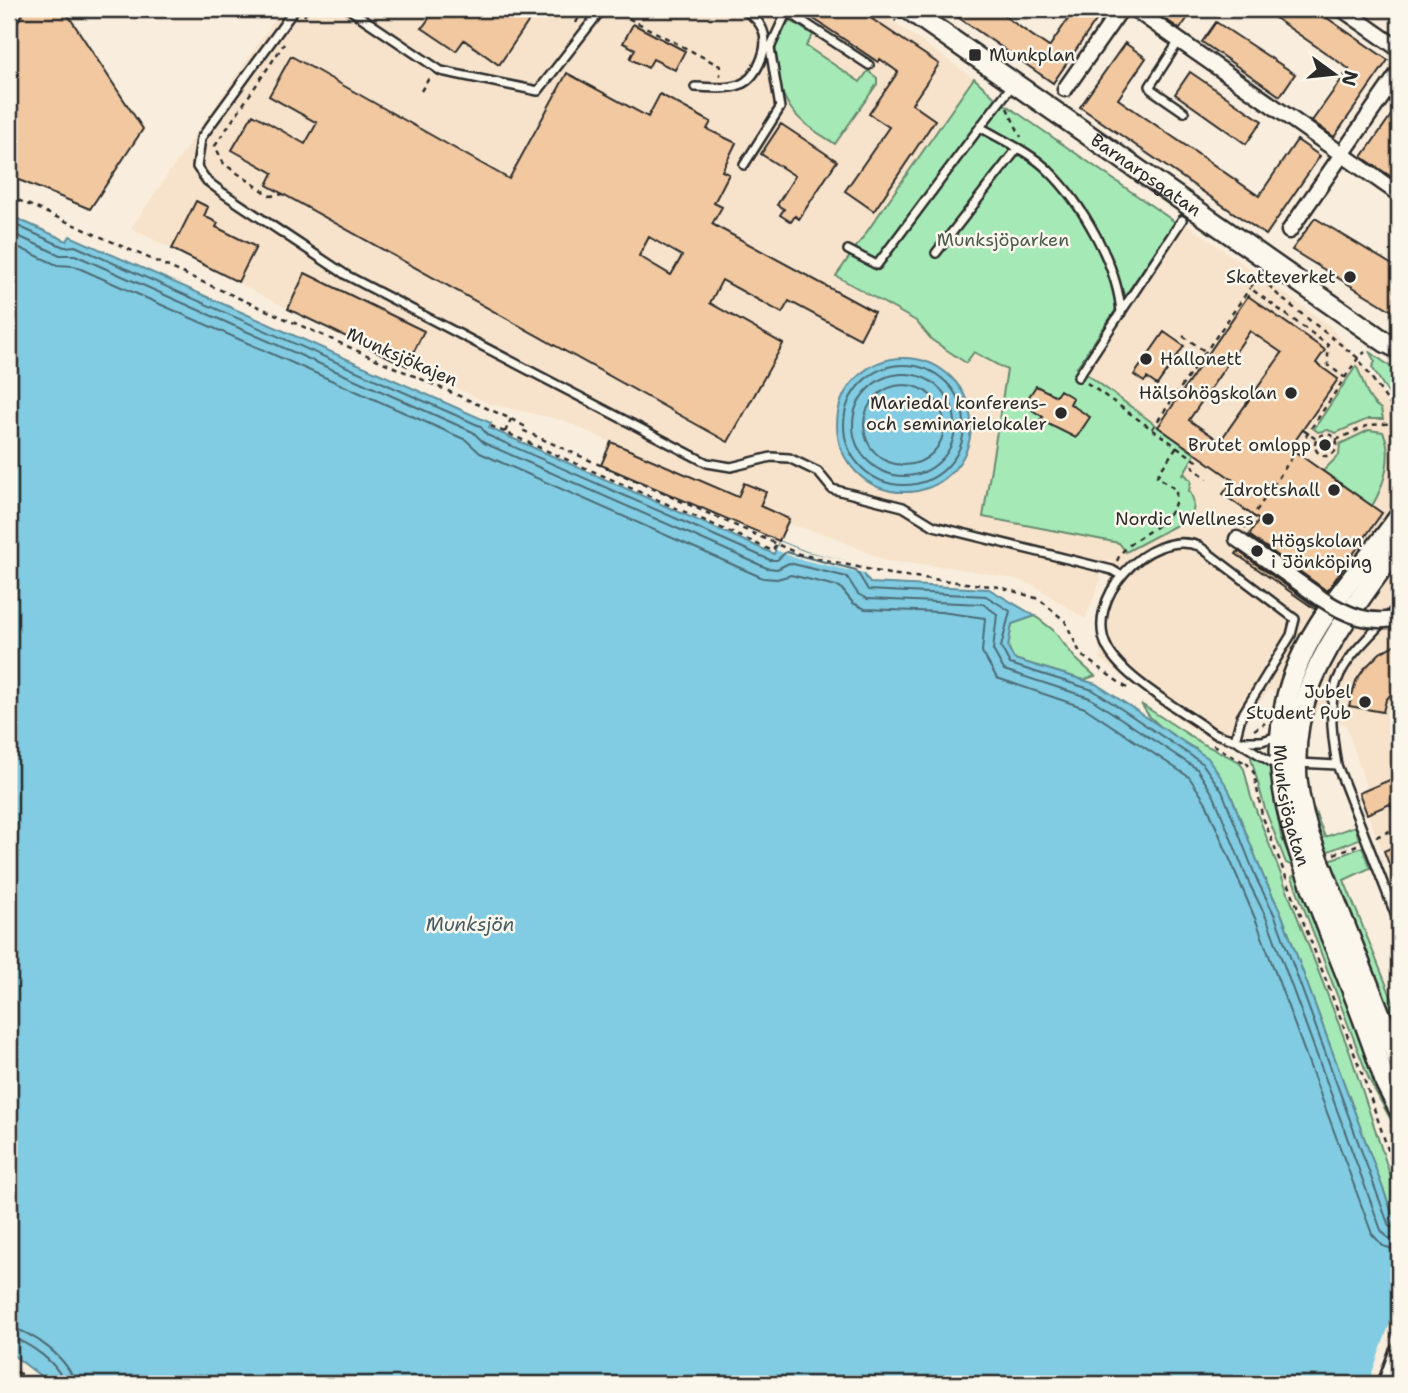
<svg xmlns="http://www.w3.org/2000/svg" width="1408" height="1393" viewBox="0 0 1408 1393" font-family="'Shantell Sans',sans-serif">
	<style>
		.built { fill: #f7e3cb }
		.green { fill: #a5eab6; stroke: #688a70; stroke-width: 2 }
		.water { fill: #81cce2; stroke: #5f8c99; stroke-width: 2 }
		.pier { fill: #f9eedd }
		.lines { fill: none; stroke-linecap: round; stroke-linejoin: round }
		.shore { stroke: #4d6b74; stroke-width: 2 }
		.building { fill: #f1c8a0; stroke: #2b2b2b; stroke-width: 2; fill-rule: evenodd }
		.lane-casing { stroke: #2b2b2b; stroke-width: 12 }
		.street-casing { stroke: #2b2b2b; stroke-width: 19 }
		.secondary-casing { stroke: #2b2b2b; stroke-width: 24 }
		.path { stroke: #2b2b2b; stroke-width: 2.5; stroke-dasharray: 5 5; stroke-linecap: butt }
		.lane { stroke: #fbf7ec; stroke-width: 7 }
		.street { stroke: #fbf7ec; stroke-width: 14 }
		.secondary { stroke: #fbf7ec; stroke-width: 19 }
		.street-bridge-casing { stroke: #2b2b2b; stroke-width: 19; stroke-linecap: butt }
		.street-bridge { stroke: #fbf7ec; stroke-width: 14 }
		.poi-dot { fill: #2b2b2b; stroke: #fbf7ec; stroke-width: 2.5 }
		.labels { text-anchor: middle; dominant-baseline: central; stroke-width: 5; stroke-linejoin: round; paint-order: stroke }
		.poi-label { font-size: 18px; fill: #2b2b2b; stroke: #fbf7ec; text-anchor: end }
		.street-label { font-size: 18px; fill: #2b2b2b; stroke: #fbf7ec }
		.park-label { font-size: 18px; fill: #4a5b4e; stroke: #fbf7ec }
		.water-label { font-size: 19px; font-style: italic; fill: #455b62; stroke: #fbf7ec }
	</style>
	<rect width="100%" height="100%" fill="#f9eedd"/>
	<filter id="ink" filterUnits="userSpaceOnUse"><feTurbulence type="fractalNoise" baseFrequency=".0143" numOctaves="2"/><feDisplacementMap in="SourceGraphic" scale="14" xChannelSelector="R" yChannelSelector="G"/><feConvolveMatrix kernelMatrix="1 2 1 2 8 2 1 2 1" color-interpolation-filters="sRGB"/></filter>
	<g filter="url(#ink)">
		<!-- built -->
		<path class="built" d="M282 9H875L974 78 836 275 1007 370 1078 377 1182 220 1329 325 1374 380 1399 424V891L1359 793 1367 789 1346 725 1269 690 1241 729 1236 747 1213 741 1191 728 1099 658 1112 560 1099 564 1101 580 1085 619 1035 586 1014 579 956 568 885 561 834 537 787 524 779 541 601 465 610 442 565 421 490 404 288 309 131 228Z"/>
		<!-- green -->
		<path class="green" d="M791 21 813 35 806 46 860 82 868 71 877 78V84L835 144C820 134 803 125 792 110 775 88 765 38 791 21Z
			M974 78 993 96 1175 222 1077 367 1195 454 1182 476 1185 474 1191 481 1189 491C1195 499 1195 510 1190 518L1126 552 1119 543 983 517 1007 370 974 352 966 363 932 340 916 321 836 276Z
			M1369 351 1399 373V411L1372 367 1375 362Z
			M1356 366C1365 380 1364 399 1381 409L1383 419H1368L1336 433 1328 430 1318 432 1314 429Z
			M1369 430 1383 432C1394 454 1384 486 1372 506L1323 471 1339 455 1340 444Z
			M1035 616 1053 630 1076 659 1095 676 1084 680 1014 659 1008 647 1012 624Z
			M1141 704 1203 744 1238 761 1244 769 1251 797 1350 1053 1399 1202V1232L1281 913 1264 878 1228 788 1196 749 1172 737 1149 716Z
			M1250 754 1265 761 1271 771 1281 836 1293 866 1286 863 1265 809Z
			M1314 809 1325 837 1355 826 1359 839 1324 853 1310 810Z
			M1362 847 1370 868 1344 880 1399 1016V1041L1327 861Z
			M1296 874 1386 1103 1399 1122V1135L1369 1079 1292 877Z"/>
		<!-- water -->
		<path class="water" d="M9 215 67 241 70 236 491 423 489 428 774 554 779 541 806 552 864 565 865 576 870 583 989 589 1035 616 1012 624 1008 647 1014 659 1096 684 1208 758 1228 788 1264 878 1281 913 1399 1232V1384H51L9 1352Z
			M837 425a67 67 0 1 1 134 0a67 67 0 1 1-134 0Z"/>
		<!-- pier -->
		<path class="pier" d="M779 541 806 552 868 564 869 575 795 558 776 550Z
			M1399 1298V1384H1368Z"/>
		<g class="lines">
			<!-- shore -->
			<path class="shore" d="M9 222 64 247 75 246 480 426 487 435 770 560H777L786 552 856 570 868 590 986 596 1010 611 1001 647 1010 664 1093 690 1202 763 1222 791 1257 880 1275 916 1389 1226 1399 1231
				M9 232 60 255H75L473 432 484 443 767 568 777 569 789 563 847 577 858 594 867 599 983 604 997 614 993 650 1004 670 1090 698 1197 769 1214 796 1249 883 1267 919 1381 1230 1388 1238 1399 1240
				M9 243 57 265 74 266 466 440 480 453 763 578 777 579 791 575 840 587 853 603 865 609 941 612 985 618 982 652 997 678 1085 708 1189 777 1205 801 1257 923 1372 1234 1383 1246 1399 1251
				M844 425a60 60 0 1 1 120 0a60 60 0 1 1-120 0Z
				M853 425a51 51 0 1 1 102 0a51 51 0 1 1-102 0Z
				M864 425a40 40 0 1 1 80 0a40 40 0 1 1-80 0Z
				M9 1328C30 1329 73 1362 74 1384
				M9 1338C26 1339 62 1366 63 1384"/>
		</g>
		<!-- building -->
		<path class="building" d="M26 9H64L143 129 90 209 9 176V34Z
			M436 9H537L499 65 464 40 456 51 422 28Z
			M799 9H857L939 64 912 104 935 120 874 211 845 191 889 127 869 114 898 72 880 59 878 62Z
			M946 9H994L1049 47 1075 9H1104L1053 83Z
			M1150 9H1194L1180 29Z
			M1262 9H1314L1388 60 1334 137 1312 121 1349 69Z
			M1216 22 1295 74 1280 96 1202 42Z
			M633 24 685 51 675 70 653 59 648 68 630 59 635 49 623 43Z
			M1125 43 1146 58 1118 99 1259 196 1297 140 1320 156 1266 235 1080 107Z
			M291 56 509 179 567 73 648 117 660 94 711 122 707 129 736 143 722 171 729 174 714 203 722 207 712 224 874 312 860 339 789 301 782 313 722 280 710 303 783 344 728 442 267 185 273 173 232 150 253 114 305 144 317 123 269 96ZM649 237 682 256 671 275 639 256Z
			M1190 72 1262 121 1246 144 1175 94Z
			M1399 104V182L1362 157Z
			M781 124 837 161 799 219 795 216 791 222 780 215 784 209 777 205 795 176 761 154Z
			M196 201 208 207 204 216 218 223 216 227 256 247 238 282 172 249Z
			M1315 218 1399 269V315L1292 250Z
			M305 273 424 331 407 366 288 309Z
			M1248 296 1325 350 1316 363 1338 379 1290 448 1382 513 1327 591 1249 535 1259 520 1223 494 1233 480 1158 427ZM1250 331 1282 353 1220 441 1189 420Z
			M1164 332 1184 346 1157 385 1147 378 1144 382 1134 375Z
			M1036 386 1056 396 1060 390 1073 398 1070 404 1090 417 1076 438 1040 420 1043 417 1032 410 1034 407 1026 401Z
			M611 442 738 497 744 483 766 492 760 506 789 519 779 541 601 465Z
			M1238 551 1316 607 1315 609 1236 554Z
			M1399 642V685L1386 700 1383 712 1349 706 1356 681 1364 669 1380 653Z
			M1399 776V823L1390 804 1367 814 1359 793Z
			M1399 844V887H1398L1384 851Z"/>
		<g class="lines">
			<!-- lane casing -->
			<g class="lane-casing">
				<path id="lane" d="M295 9 201 138 197 167 207 181 223 193 346 275 707 463 731 467 771 457 789 458 818 472 832 489 903 507 934 526 1112 570 1122 576
					M349 9 441 71 538 91 602 9
					M787 11 869 65
					M1179 41 1150 86 1152 90 1184 112
					M1014 83 980 127C1002 140 1030 152 1048 170 1082 203 1118 266 1121 313
					M695 87C708 87 726 90 739 85 756 79 768 51 764 34 761 22 752 15 743 9
					M744 165 780 108 770 48 788 9
					M848 250 877 265 980 127
					M936 253 1017 149
					M1078 377 1182 220
					M1235 740 1241 717 1291 635 1295 619 1199 546C1149 527 1081 601 1108 649 1125 680 1183 711 1213 733 1222 736 1230 739 1239 741H1262L1278 736
					M1239 742 1276 765
					M1298 763 1337 765C1321 673 1341 667 1399 605
					M1337 765 1399 924"/>
			</g>
			<!-- street casing -->
			<g class="street-casing">
				<path id="street" d="M1134 9 1399 194
					M1342 9 1399 49
					M1065 89 1121 9
					M1289 231 1399 72
					M1237 539 1322 599"/>
			</g>
			<!-- secondary casing -->
			<g class="secondary-casing">
				<g id="secondary">
					<path id="s1" d="M908 9 1385 342 1399 349"/>
					<path id="s2" d="M1399 517C1366 564 1322 608 1299 662 1256 758 1295 843 1330 934 1350 983 1369 1033 1386 1084L1399 1109"/>
					<path d="M1399 544C1331 641 1268 708 1309 835L1399 1062"/>
					<path d="M1388 1384 1399 1354"/>
				</g>
			</g>
			<!-- path -->
			<path class="path" d="M316 9H329
				M611 9 720 66V76
				M878 9 896 21
				M304 16 309 9
				M576 23 583 9
				M421 91 431 75
				M1007 108 1021 137
				M284 194 271 196 224 164 215 146 284 44
				M9 196 511 419 524 426 522 430 799 554 889 574 1000 587 1039 599 1065 621 1081 655 1131 691
				M1259 275 1250 288 1328 345V365L1344 377
				M1262 278 1280 297 1358 358 1393 409 1399 431
				M1183 336 1206 352
				M1087 383 1197 461 1193 467 1207 479
				M491 426 773 551 776 544
				M1152 429 1250 288
				M1303 430 1316 439
				M505 432 511 419
				M1315 445a11 11 0 1 1 22 0a11 11 0 1 1-22 0Z
				M1336 440 1369 425 1398 423
				M1394 500 1399 477
				M1232 526 1236 520 1244 526
				M1245 528 1358 358 1365 352
				M1117 561C1129 531 1179 530 1176 490L1157 476 1177 446
				M1254 730 1265 723
				M1213 745 1247 764
				M1246 762 1254 773 1262 815 1363 1076 1399 1182
				M1376 837 1399 827
				M1334 854 1357 845
				M1391 1124 1399 1143
				M1391 1338 1399 1315
				M9 1366 35 1384"/>
			<!-- lane -->
			<use href="#lane" class="lane"/>
			<!-- street -->
			<use href="#street" class="street"/>
			<!-- secondary -->
			<use href="#secondary" class="secondary"/>
			<!-- street-bridge casing -->
			<g class="street-bridge-casing">
				<path id="street-bridge" d="M1322 599C1346 615 1371 625 1399 618"/>
			</g>
			<!-- street-bridge -->
			<use href="#street-bridge" class="street-bridge"/>
		</g>
	</g>
	<!-- markers -->
	<g class="poi-dot">
		<rect x="968" y="48" width="14" height="14" rx="3.5"/>
		<circle cx="1350" cy="277" r="7"/>
		<circle cx="1146" cy="359" r="7"/>
		<circle cx="1291" cy="393" r="7"/>
		<circle cx="1061" cy="413" r="7"/>
		<circle cx="1325" cy="445" r="7"/>
		<circle cx="1334" cy="490" r="7"/>
		<circle cx="1268" cy="519" r="7"/>
		<circle cx="1257" cy="551" r="7"/>
		<circle cx="1365" cy="702" r="7"/>
	</g>
	<g class="labels">
		<!-- poi labels -->
		<g class="poi-label">
			<text x="989" y="55" text-anchor="start">Munkplan</text>
			<text x="1336" y="277">Skatteverket</text>
			<text x="1160" y="359" text-anchor="start">Hallonett</text>
			<text x="1277" y="393">Hälsohögskolan</text>
			<text x="1047" y="403">Mariedal konferens-<tspan x="1047" dy="21">och seminarielokaler</tspan></text>
			<text x="1311" y="445">Brutet omlopp</text>
			<text x="1320" y="490">Idrottshall</text>
			<text x="1254" y="519">Nordic Wellness</text>
			<text x="1271" y="541" text-anchor="start">Högskolan<tspan x="1271" dy="21">i Jönköping</tspan></text>
			<text x="1351" y="692">Jubel<tspan x="1351" dy="21">Student Pub</tspan></text>
		</g>
		<!-- street labels -->
		<g class="street-label">
			<text stroke="none"><textPath href="#s1" startOffset="290">Barnarpsgatan</textPath></text>
			<text transform="translate(402 357) rotate(24)">Munksjökajen</text>
			<text stroke="none"><textPath href="#s2" startOffset="324">Munksjögatan</textPath></text>
		</g>
		<!-- park labels -->
		<g class="park-label">
			<text x="1003" y="240">Munksjöparken</text>
		</g>
		<!-- water labels -->
		<g class="water-label">
			<text x="470" y="924">Munksjön</text>
		</g>
	</g>
	<!-- margin -->
	<rect width="1408" height="1393" fill="none" stroke="#fbf7ec" stroke-width="35"/>
	<rect x="18" y="18" width="1373" height="1358" fill="none" stroke="#2b2b2b" stroke-width="2.5" filter="url(#ink)"/>
	<!-- north arrow -->
	<g transform="translate(1334 74) rotate(105)" stroke="#fbf7ec" stroke-width="5" paint-order="stroke">
	<path d="M0-5L12 26L0 18L-12 26Z" fill="#2b2b2b"/>
	<text y="-10" font-size="19" font-weight="bold" text-anchor="middle" fill="#2b2b2b">N</text>
	</g>
</svg>
